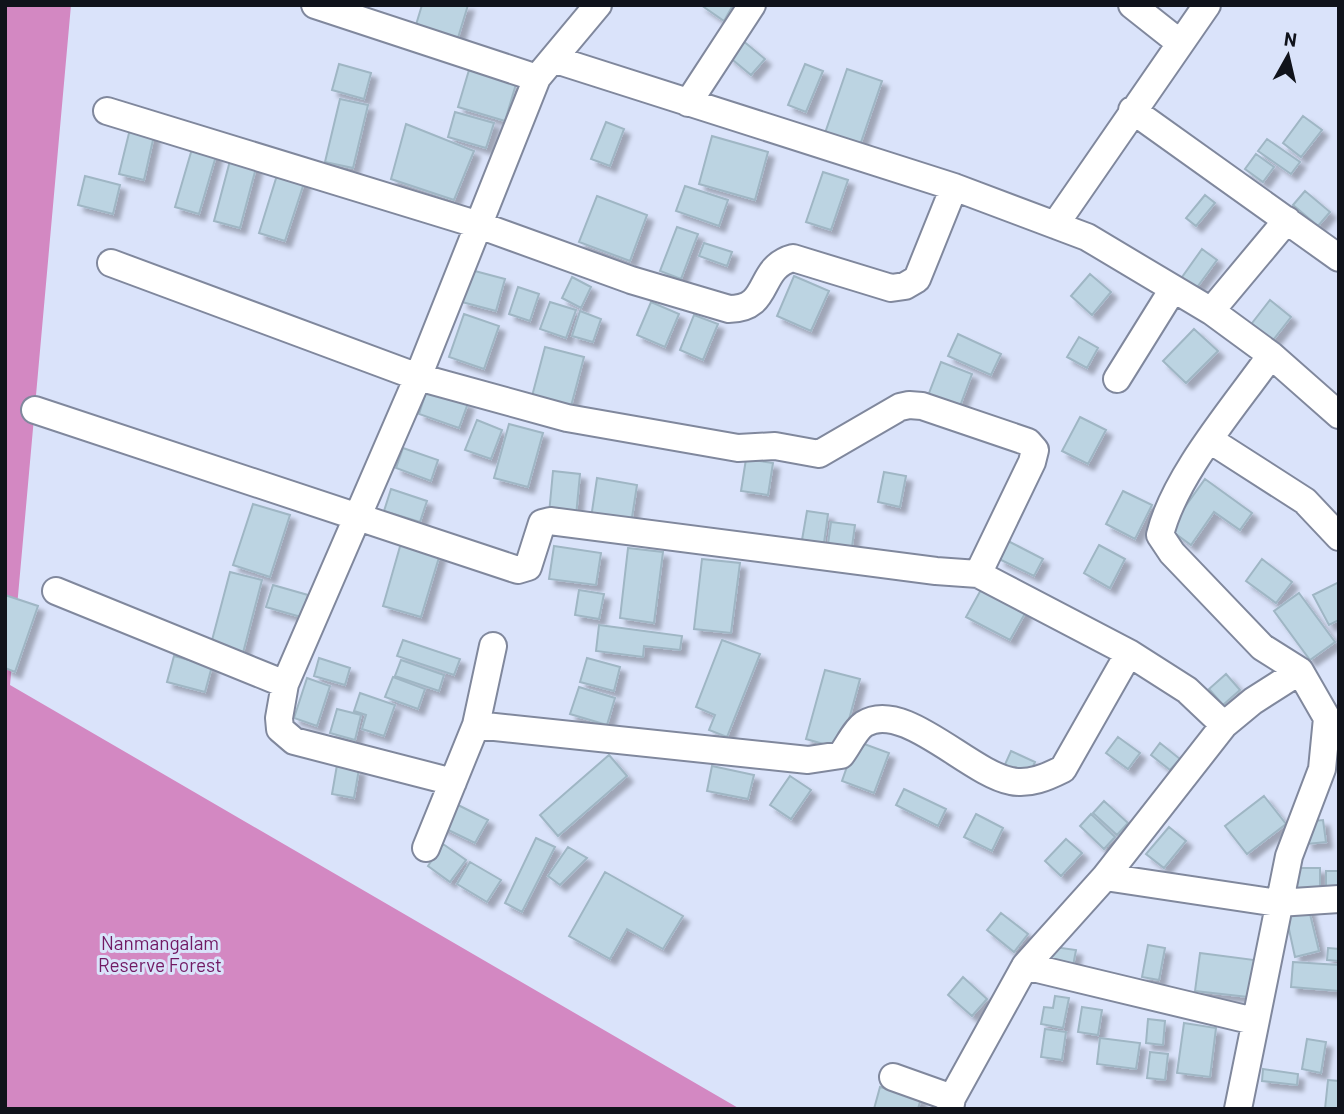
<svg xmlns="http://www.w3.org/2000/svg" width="1344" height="1114" viewBox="0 0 1344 1114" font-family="Barlow,sans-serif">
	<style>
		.forest { fill: #d388c2 }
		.building { fill: #bcd4e2; stroke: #9fb6c4; stroke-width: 2; filter: url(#shadow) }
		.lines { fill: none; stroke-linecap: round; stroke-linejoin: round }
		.minor-casing { stroke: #80889d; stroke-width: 30 }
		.minor { stroke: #fff; stroke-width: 26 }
		.labels { text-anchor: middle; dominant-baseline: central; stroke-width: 6; stroke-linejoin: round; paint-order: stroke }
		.park-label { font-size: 19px; fill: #711963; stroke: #dae3fa }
	</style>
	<defs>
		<filter id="shadow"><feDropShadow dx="6" dy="6" stdDeviation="2" flood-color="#0004"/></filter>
	</defs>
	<rect width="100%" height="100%" fill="#dae3fa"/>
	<!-- forest -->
	<path class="forest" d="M5 5H71L10 685 740 1109H5Z"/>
	<!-- building -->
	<path class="building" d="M422 5H468L457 41 415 28Z
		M701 5H733L724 21Z
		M742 40 765 59 751 75 728 56Z
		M339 64 371 73 364 99 332 90Z
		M805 64 823 71 806 112 788 105Z
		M847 69 882 81 858 151 823 139Z
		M469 70 516 84 505 121 458 107Z
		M340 99 368 105 353 168 325 162Z
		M455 112 494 123 486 148 448 137Z
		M1303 116 1322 130 1301 157 1283 143Z
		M606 122 624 129 610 166 591 159Z
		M406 124 474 151 454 200 391 179Z
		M131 125 155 131 144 180 119 174Z
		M712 136 768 152 755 200 699 184Z
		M1267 139 1300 162 1291 174 1258 151Z
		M194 142 218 149 199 214 175 207Z
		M1256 154 1274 167 1263 182 1245 169Z
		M231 157 257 164 240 228 214 221Z
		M278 172 305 180 285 241 259 233Z
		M823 172 848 180 831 230 806 222Z
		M85 176 120 185 113 214 78 205Z
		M685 186 728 200 719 226 676 211Z
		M1305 191 1330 212 1318 226 1293 205Z
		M1205 195 1215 203 1196 226 1186 218Z
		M597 196 647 215 630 261 579 242Z
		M677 227 698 234 681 279 660 271Z
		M704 243 732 252 727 266 699 256Z
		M1202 249 1217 260 1190 297 1175 287Z
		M471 270 505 279 496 311 462 302Z
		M1090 274 1111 292 1092 315 1071 296Z
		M794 276 829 291 811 331 777 316Z
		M572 277 591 287 581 308 562 298Z
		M518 287 539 294 530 321 509 314Z
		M1270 300 1291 317 1270 344 1249 327Z
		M550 302 576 310 566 338 540 329Z
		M651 302 679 314 665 347 637 335Z
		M580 311 601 319 593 342 572 336Z
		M464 314 499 326 484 369 449 357Z
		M694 315 718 324 703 360 680 350Z
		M1194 329 1218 351 1186 383 1163 361Z
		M958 334 1001 354 991 375 948 356Z
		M1079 337 1098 348 1087 368 1067 357Z
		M545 347 584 357 570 410 531 400Z
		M941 362 972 374 957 414 926 401Z
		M427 389 468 403 459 428 419 414Z
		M1080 417 1106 430 1088 464 1062 451Z
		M477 420 502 430 491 459 465 450Z
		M509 424 543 433 528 487 494 478Z
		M403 448 438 460 431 481 396 468Z
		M746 459 773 463 768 495 741 491Z
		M553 471 580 474 576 516 549 514Z
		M884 472 906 476 900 507 878 502Z
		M597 478 637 485 631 524 591 518Z
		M1205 479 1252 513 1240 530 1214 512 1191 545 1169 529Z
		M391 489 427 501 420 522 384 511Z
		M1123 491 1152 505 1135 539 1106 524Z
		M253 504 290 515 270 577 233 565Z
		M807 511 828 514 824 543 802 540Z
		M831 522 855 525 852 547 828 544Z
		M1008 541 1043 559 1034 576 999 559Z
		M401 543 440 554 421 617 383 606Z
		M1099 545 1125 559 1110 588 1084 573Z
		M554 546 601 553 596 585 549 579Z
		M628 548 663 552 654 623 620 618Z
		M702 559 740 563 731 633 694 629Z
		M1262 559 1292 582 1276 603 1246 581Z
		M230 572 262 580 243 653 211 644Z
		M1339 582V620L1329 625 1313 595Z
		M273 585 308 595 301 617 266 607Z
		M983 586 1027 610 1010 640 966 617Z
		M579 590 604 594 599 619 575 615Z
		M1299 593 1335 642 1310 660 1274 611Z
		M5 595 38 606 15 672 5 668Z
		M599 625 682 636 680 650 644 646 643 657 596 651Z
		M403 640 460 659 454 675 397 656Z
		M722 640 760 654 727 737 709 730 715 715 696 707Z
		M174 656 212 666 205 692 167 682Z
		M319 658 350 668 345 685 314 676Z
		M587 658 620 667 614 691 580 682Z
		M401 660 444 675 439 691 395 676Z
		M825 670 860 679 841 749 806 739Z
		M1226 674 1240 690 1223 705 1209 689Z
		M393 677 425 689 418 709 385 697Z
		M307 678 330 686 317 726 294 718Z
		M579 687 615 698 607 725 570 714Z
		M360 693 395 705 384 736 362 729 366 715 354 711Z
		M337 709 361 715 355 740 330 733Z
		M1118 737 1140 753 1128 769 1106 753Z
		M856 741 889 753 874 793 842 781Z
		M1160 743 1180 759 1170 770 1151 755Z
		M1011 751 1035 762 1027 780 1003 769Z
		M609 755 627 776 558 836 540 815Z
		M337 765 359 769 354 798 332 794Z
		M712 766 754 775 748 799 707 791Z
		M790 776 811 790 791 819 770 805Z
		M904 789 946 809 938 826 896 805Z
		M1264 796 1286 824 1247 854 1225 826Z
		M450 801 488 820 475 843 438 825Z
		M1104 801 1128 823 1117 835 1093 813Z
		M976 814 1003 828 992 851 964 837Z
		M1091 814 1115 837 1104 849 1080 826Z
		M1323 820 1326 842 1307 844 1304 822Z
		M1169 827 1186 841 1164 868 1146 854Z
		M536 838 555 847 522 912 505 903Z
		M1066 839 1082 853 1061 876 1045 861Z
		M443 844 466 860 450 882 428 866Z
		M568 847 587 858 560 885 548 876Z
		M470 862 501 880 487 902 457 884Z
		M1291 868H1320V894H1291Z
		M1326 871H1339V890H1326Z
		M605 872 683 916 663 949 627 929 610 959 569 936Z
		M1308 906 1319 951 1295 957 1285 911Z
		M1001 913 1028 934 1014 952 987 930Z
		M1148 945 1165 948 1159 980 1142 977Z
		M1047 946 1076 950 1073 966 1044 962Z
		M1328 948 1339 949V961L1327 960Z
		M1200 953 1262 961 1257 998 1195 991Z
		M1293 962 1339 965V991L1291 987Z
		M963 977 987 999 972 1016 948 995Z
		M1055 996 1069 998 1063 1028 1041 1024 1044 1007 1053 1008Z
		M1082 1007 1102 1010 1098 1035 1078 1032Z
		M1148 1019 1165 1021 1163 1045 1146 1043Z
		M1184 1023 1216 1028 1210 1077 1177 1073Z
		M1045 1029 1066 1032 1062 1060 1041 1057Z
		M1100 1038 1140 1043 1136 1069 1097 1064Z
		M1307 1039 1326 1042 1321 1073 1302 1069Z
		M1150 1052 1168 1054 1165 1080 1147 1078Z
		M1263 1069 1298 1074 1297 1085 1262 1081Z
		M1328 1080 1339 1081V1109H1325Z
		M880 1087 921 1098 918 1109H874Z"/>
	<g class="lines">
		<!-- minor casing -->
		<g class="minor-casing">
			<path id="minor" d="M315 5 537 78
				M1132 5 1180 43
				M553 59 954 187 1087 237 1211 311 1271 355 1339 415
				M688 103 752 5
				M1132 110 1339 258
				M107 111 479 225 631 280 729 309C772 309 756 268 793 258L891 288 905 286 917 279 954 187
				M1055 225 1207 5
				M1211 311 1287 220
				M1117 379 1173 289
				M35 410 518 570 528 567 542 523 550 521 936 571 978 574 1032 462 1035 450 1028 442 922 406 909 405 900 407 819 454 775 446 738 448 567 418 418 377 111 263
				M1210 440 1305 501 1339 537
				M978 574 1129 653 1187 690 1224 725
				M56 591 285 684
				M476 725 493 646
				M453 782 294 741 280 729 279 718 285 684 418 377 537 78 598 5
				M426 848 476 725 808 760 841 755C848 746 855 730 864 724 903 699 969 773 1011 781 1029 785 1047 777 1063 769L1129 653
				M1105 877 1278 903 1339 899
				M1025 966 1254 1021
				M893 1077 952 1098
				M950 1109 952 1098 1025 966 1105 877 1224 725 1253 701 1300 671
				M1238 1109 1289 856 1322 769 1327 718 1300 671 1262 647 1172 553 1160 535C1174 476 1235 406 1271 355"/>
		</g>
		<!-- minor -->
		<use href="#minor" class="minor"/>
	</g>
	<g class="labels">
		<!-- park labels -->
		<g class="park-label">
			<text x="160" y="942">Nanmangalam<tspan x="160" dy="22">Reserve Forest</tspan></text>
		</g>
	</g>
	<!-- border -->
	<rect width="1344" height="1114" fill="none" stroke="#10131b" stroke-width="14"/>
	<!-- north arrow -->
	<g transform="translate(1288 56) rotate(8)" stroke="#dae3fa" stroke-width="5" paint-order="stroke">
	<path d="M0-5L12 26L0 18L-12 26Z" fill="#10131b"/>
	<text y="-10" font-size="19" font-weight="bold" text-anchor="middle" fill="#10131b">N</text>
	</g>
</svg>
